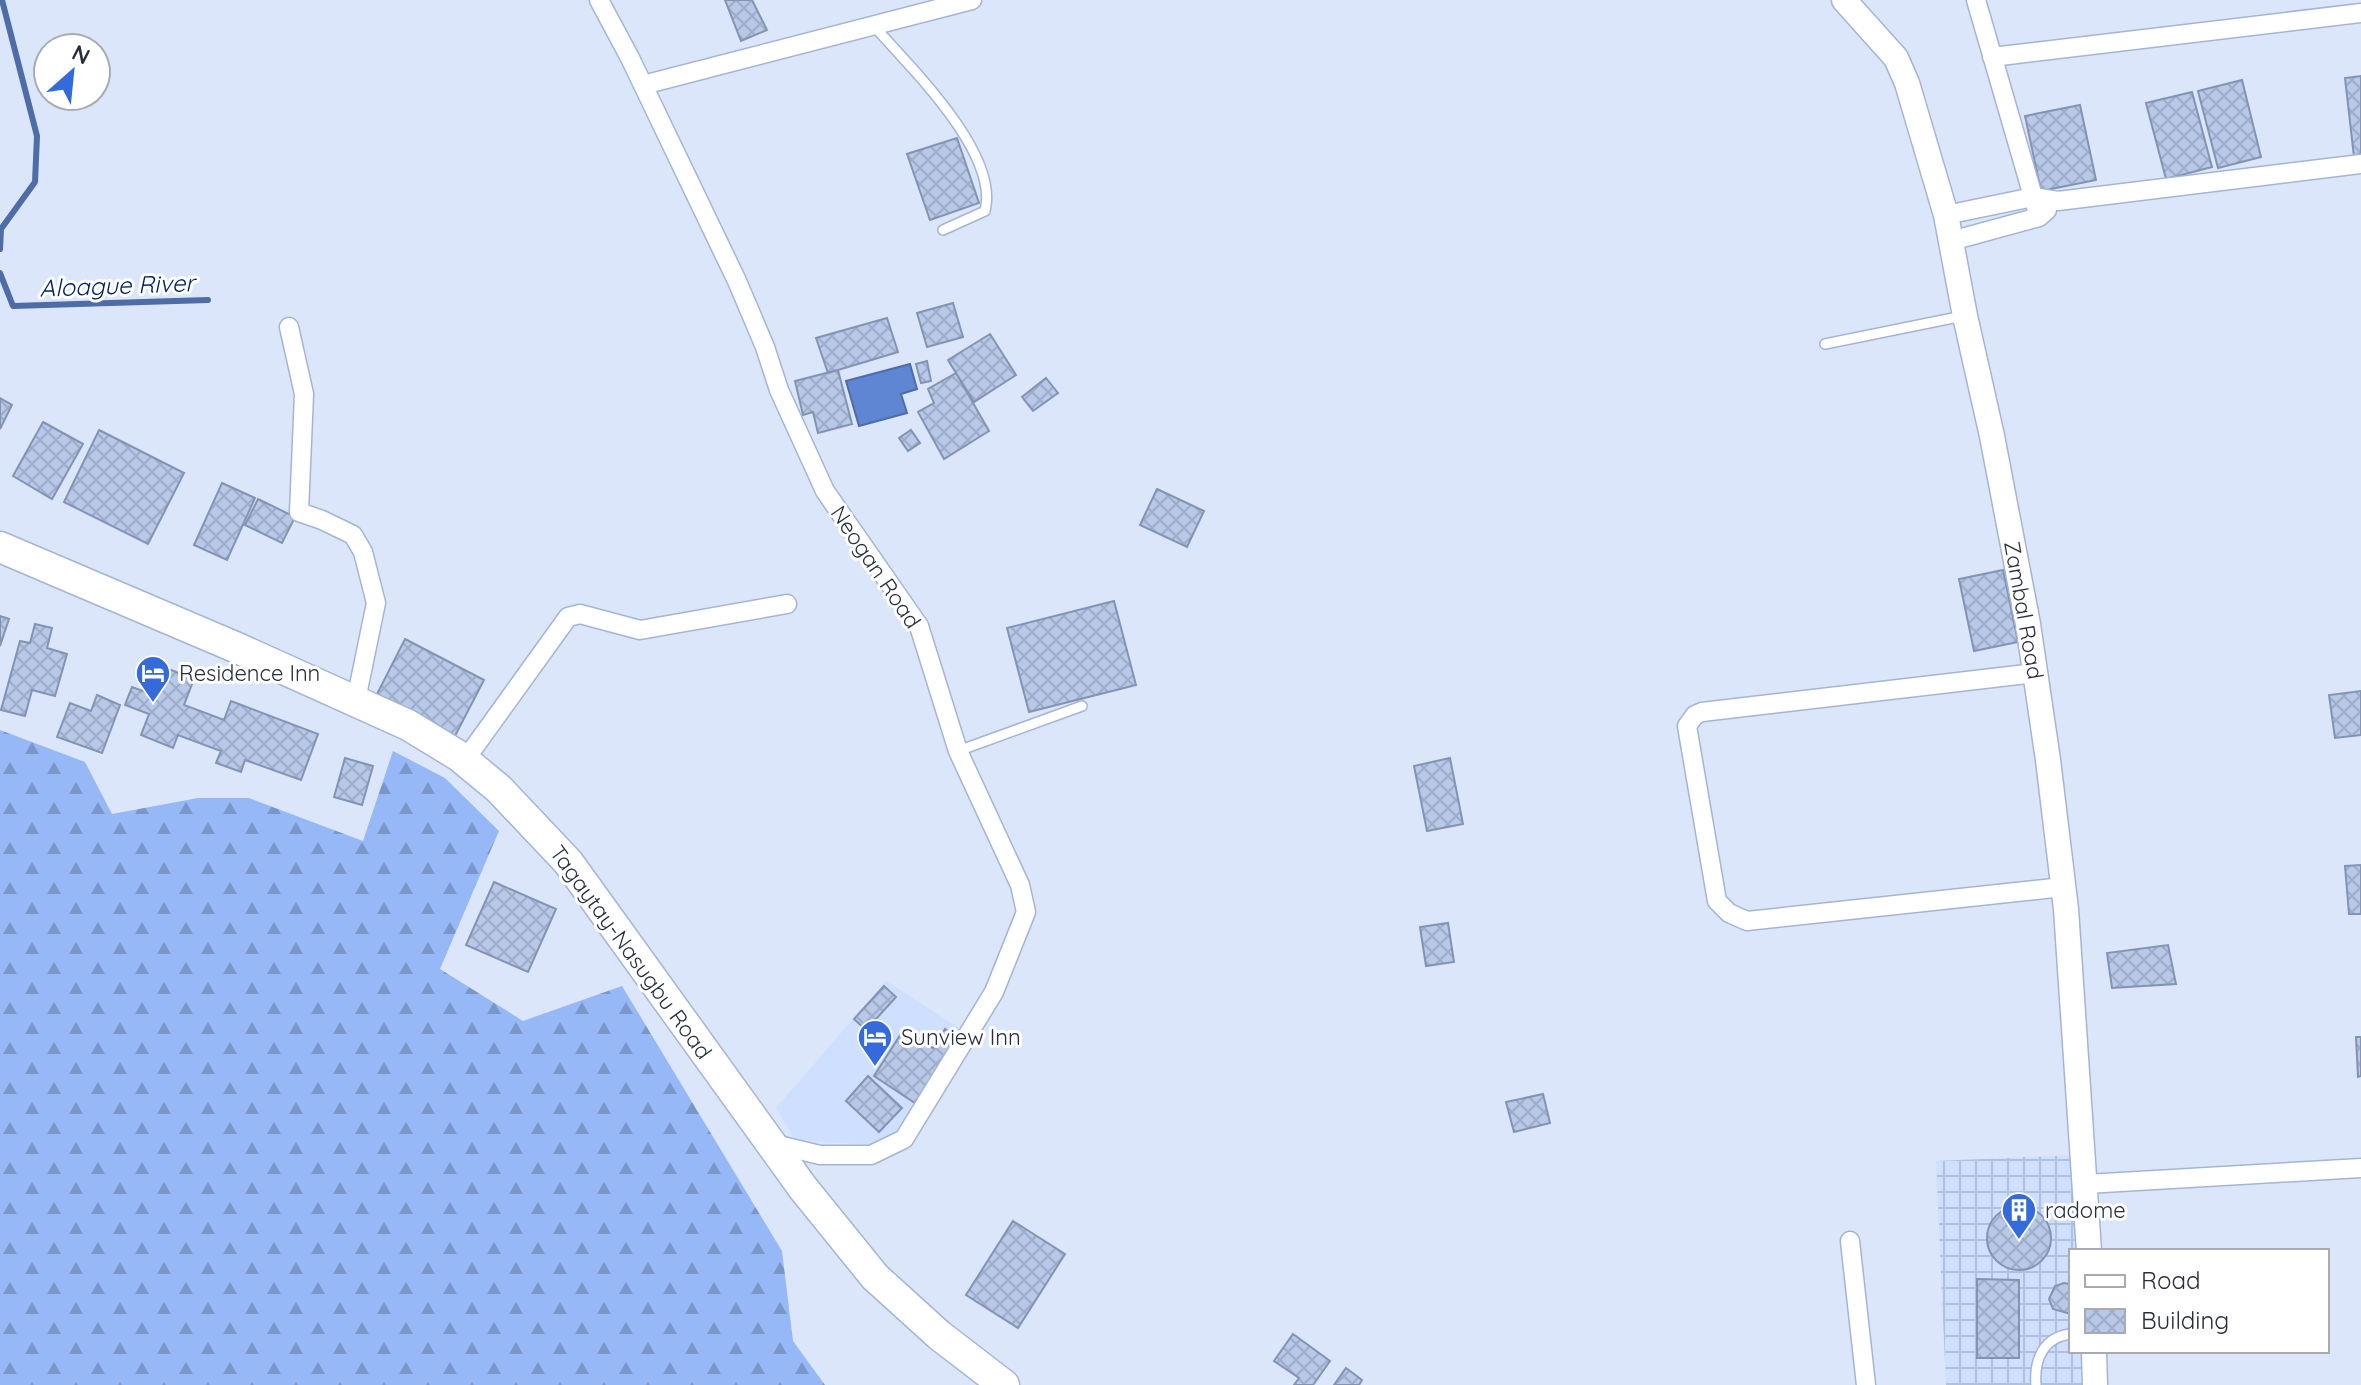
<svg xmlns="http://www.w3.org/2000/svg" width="2361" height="1385" viewBox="0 0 2361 1385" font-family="Quicksand,sans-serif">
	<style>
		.built { fill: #cedfff }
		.industrial { fill: url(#industrial-grid) }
		.forest { fill: url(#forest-firs) }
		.water { fill: #5e86d3; stroke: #4e6ca5; stroke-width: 2 }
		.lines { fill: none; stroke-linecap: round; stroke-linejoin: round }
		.stream { stroke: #4e6ca5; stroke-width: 6 }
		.building { fill: url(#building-cross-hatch); stroke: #8394b2; stroke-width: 2 }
		.service-casing { stroke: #a4b5d4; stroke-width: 12 }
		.minor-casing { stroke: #a4b5d4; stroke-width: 21 }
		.tertiary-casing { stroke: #a4b5d4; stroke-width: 27 }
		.primary-casing { stroke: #a4b5d4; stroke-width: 33 }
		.service { stroke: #fff; stroke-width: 9 }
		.minor { stroke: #fff; stroke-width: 18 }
		.tertiary { stroke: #fff; stroke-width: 24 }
		.primary { stroke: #fff; stroke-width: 30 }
		.labels { text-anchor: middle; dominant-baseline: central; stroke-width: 6; stroke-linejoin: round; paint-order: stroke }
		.street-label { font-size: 22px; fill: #282e3b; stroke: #fff }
		.poi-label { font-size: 22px; fill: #282e3b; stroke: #fff; text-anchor: start }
		.water-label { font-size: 24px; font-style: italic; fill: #032265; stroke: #fff }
	</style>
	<defs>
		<pattern id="industrial-grid" width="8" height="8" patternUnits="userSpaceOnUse" patternTransform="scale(2)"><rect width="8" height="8" fill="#cedfff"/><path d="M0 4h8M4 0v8" fill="none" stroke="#b1c0db"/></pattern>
		<pattern id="forest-firs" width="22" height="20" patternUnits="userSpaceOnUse" patternTransform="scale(2)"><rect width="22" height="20" fill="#96b8f7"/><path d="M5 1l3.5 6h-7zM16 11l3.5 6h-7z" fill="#7a96c9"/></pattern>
		<pattern id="building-cross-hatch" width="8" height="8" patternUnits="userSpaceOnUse" patternTransform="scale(2)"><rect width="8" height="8" fill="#b7c8e8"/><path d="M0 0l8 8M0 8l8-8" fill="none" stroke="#9dacc8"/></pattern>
	</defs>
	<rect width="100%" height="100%" fill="#dce6fa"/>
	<!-- built -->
	<path class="built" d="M886 981 964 1031 918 1106 892 1137 872 1145 795 1140 776 1108Z"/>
	<!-- industrial -->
	<path class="industrial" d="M2076 1155 2079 1251H2071V1351H2076L2083 1358 2084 1385H1946L1936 1161Z"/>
	<!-- forest -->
	<path class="forest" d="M0 730 85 762 112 814 198 798H249L363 841 393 751 445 778 499 831 440 969 523 1021 622 986 782 1251 793 1341 825 1385H0Z"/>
	<!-- water -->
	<path class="water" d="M910 364 917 389 901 394 907 413 859 426 846 381Z"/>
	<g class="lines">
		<!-- stream -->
		<path class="stream" d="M0 249 1 229 35 182 37 136 2 0
			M0 273 13 306 208 300"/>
	</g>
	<!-- building -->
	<path class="building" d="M725 0H752L767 30 741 41Z
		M2361 76V156L2354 157 2345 78Z
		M2242 80 2261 157 2218 168 2198 91Z
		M2192 92 2212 167 2166 179 2146 103Z
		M2080 105 2096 180 2041 191 2025 116Z
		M957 138 979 203 930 220 907 154Z
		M953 303 963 337 927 347 917 313Z
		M887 318 898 352 828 373 816 338Z
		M990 334 1016 375 974 402 948 360Z
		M927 361 931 381 921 383 916 364Z
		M838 370 852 424 818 433 813 412 803 415 795 381Z
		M956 373 989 431 944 459 918 412 934 403 928 389Z
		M1046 378 1058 393 1033 411 1022 397Z
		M0 398 12 405 0 429Z
		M43 422 83 444 52 499 13 476Z
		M99 430 184 473 148 544 64 502Z
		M911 430 920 443 908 451 899 438Z
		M222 483 255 498 227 560 194 545Z
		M1157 489 1204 511 1187 547 1140 525Z
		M258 499 295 517 282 543 245 525Z
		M2003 570 2018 642 1974 651 1959 579Z
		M1114 601 1136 685 1029 712 1007 628Z
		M0 616 9 619 0 646Z
		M35 624 52 628 47 648 67 654 55 696 32 690 25 716 1 710 20 641 30 643Z
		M405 639 484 680 455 736 376 696Z
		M161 666 194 679 184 705 224 720 231 701 318 734 301 780 245 760 241 772 216 763 221 751 178 735 173 748 141 735 149 714 125 705 132 687 151 694Z
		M2361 691V735L2335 738 2329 695Z
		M97 695 120 705 102 753 57 737 70 703 91 711Z
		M345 758 373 766 362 805 334 797Z
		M1450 758 1463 824 1427 831 1414 766Z
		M2361 865V914H2349L2345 866Z
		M494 882 556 909 528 972 466 945Z
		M1448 923 1454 962 1426 966 1420 927Z
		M2168 945 2176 984 2112 988 2107 953Z
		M884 986 896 997 866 1030 854 1019Z
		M904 1029 933 1048 945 1029 958 1038 915 1103 874 1076Z
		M2356 1037H2361V1076L2358 1077Z
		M868 1076 902 1108 879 1132 846 1101Z
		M1543 1094 1550 1123 1514 1132 1506 1102Z
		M1987 1238a32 32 0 1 1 64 0a32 32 0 1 1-64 0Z
		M1013 1221 1065 1254 1018 1328 966 1295Z
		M1977 1279 2019 1280V1358H1977Z
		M2064 1283 2071 1284V1312L2067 1313 2053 1309 2049 1299 2055 1286Z
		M1293 1334 1330 1361 1313 1385H1294L1299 1378 1274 1361Z
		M1346 1368 1362 1380 1359 1385H1334Z"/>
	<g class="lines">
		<!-- service casing -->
		<g class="service-casing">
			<path id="service" d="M873 25C909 66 1000 153 985 211L943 230
				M1825 344 1963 316
				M958 751 1082 706
				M2036 1385C2034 1360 2043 1337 2071 1334"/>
		</g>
		<!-- minor casing -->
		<g class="minor-casing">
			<path id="minor" d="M599 0 630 58 737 281 765 347 779 390 825 491 919 626 958 751 1020 885 1026 912 994 992 904 1139 871 1155H820L770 1143
				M1976 0 2039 217
				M1992 57 2361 13
				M643 85 972 0
				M1946 215 2033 197 2058 201 2361 164
				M1951 241 2039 217 2047 210
				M289 327 304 394 299 512 322 520 353 535 363 552 376 603 356 700
				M2035 673 1702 712 1695 715 1687 726 1717 901 1729 913 1747 921 2063 887
				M465 760 568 617 580 614 640 630 787 604
				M2086 1184 2361 1168
				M1850 1241 1866 1385"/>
		</g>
		<!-- tertiary casing -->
		<g class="tertiary-casing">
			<path id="tertiary" d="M1844 0 1896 58 1907 83 1946 215 1965 316 1992 436 2028 624 2048 760 2066 909 2089 1251
				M2094 1351 2095 1385"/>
		</g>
		<!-- primary casing -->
		<g class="primary-casing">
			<path id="primary" d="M0 547 235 647 408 725 459 756 499 789 568 862 803 1188 875 1277 939 1335 1004 1385"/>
		</g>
		<!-- service -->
		<use href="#service" class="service"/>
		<!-- minor -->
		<use href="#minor" class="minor"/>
		<!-- tertiary -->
		<use href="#tertiary" class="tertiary"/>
		<!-- primary -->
		<use href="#primary" class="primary"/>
	</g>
	<!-- icons -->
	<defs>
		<g id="hotel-pin" transform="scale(1.8)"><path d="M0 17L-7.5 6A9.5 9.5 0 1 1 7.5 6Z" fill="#346ad9" stroke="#fff"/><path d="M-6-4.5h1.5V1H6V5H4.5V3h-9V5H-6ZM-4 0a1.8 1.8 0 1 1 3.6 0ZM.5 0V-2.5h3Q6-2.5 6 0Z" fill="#fff"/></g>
		<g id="building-pin" transform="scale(1.8)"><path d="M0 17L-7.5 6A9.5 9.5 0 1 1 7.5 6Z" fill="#346ad9" stroke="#fff"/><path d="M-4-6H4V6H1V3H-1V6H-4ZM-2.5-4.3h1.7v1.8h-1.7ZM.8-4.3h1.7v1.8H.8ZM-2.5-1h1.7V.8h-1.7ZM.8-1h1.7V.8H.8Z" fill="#fff"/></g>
	</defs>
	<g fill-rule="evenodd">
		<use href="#hotel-pin" x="153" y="673"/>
		<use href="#hotel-pin" x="875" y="1037"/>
		<use href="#building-pin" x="2019" y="1210"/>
	</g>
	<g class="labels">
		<!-- street labels -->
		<g class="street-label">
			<text transform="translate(876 567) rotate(56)">Neogan Road</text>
			<text transform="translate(2024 610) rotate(80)">Zambal Road</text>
			<text transform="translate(631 952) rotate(54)">Tagaytay-Nasugbu Road</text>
		</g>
		<!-- poi labels -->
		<g class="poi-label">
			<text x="179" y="673">Residence Inn</text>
			<text x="901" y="1037">Sunview Inn</text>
			<text x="2045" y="1210">radome</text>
		</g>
		<!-- water labels -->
		<g class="water-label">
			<text transform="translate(117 285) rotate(-2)">Aloague River</text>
		</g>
	</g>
	<!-- legend -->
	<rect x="2069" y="1249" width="260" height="104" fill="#ffffff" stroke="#a9abb1" stroke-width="2"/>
	<rect x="2085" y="1275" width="40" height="12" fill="#ffffff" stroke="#a9abb1" stroke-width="2"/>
	<text x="2141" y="1289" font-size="24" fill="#282e3b">Road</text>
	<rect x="2085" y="1309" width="40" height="24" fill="url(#building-cross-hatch)" stroke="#a9abb1" stroke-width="2"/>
	<text x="2141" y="1329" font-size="24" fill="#282e3b">Building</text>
	<!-- north arrow -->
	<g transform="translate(72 72) rotate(27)"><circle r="38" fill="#ffffff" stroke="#a9abb1" stroke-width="2"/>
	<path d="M0-6L14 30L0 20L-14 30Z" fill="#346ad9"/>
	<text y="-12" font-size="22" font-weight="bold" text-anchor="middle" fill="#282e3b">N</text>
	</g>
</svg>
